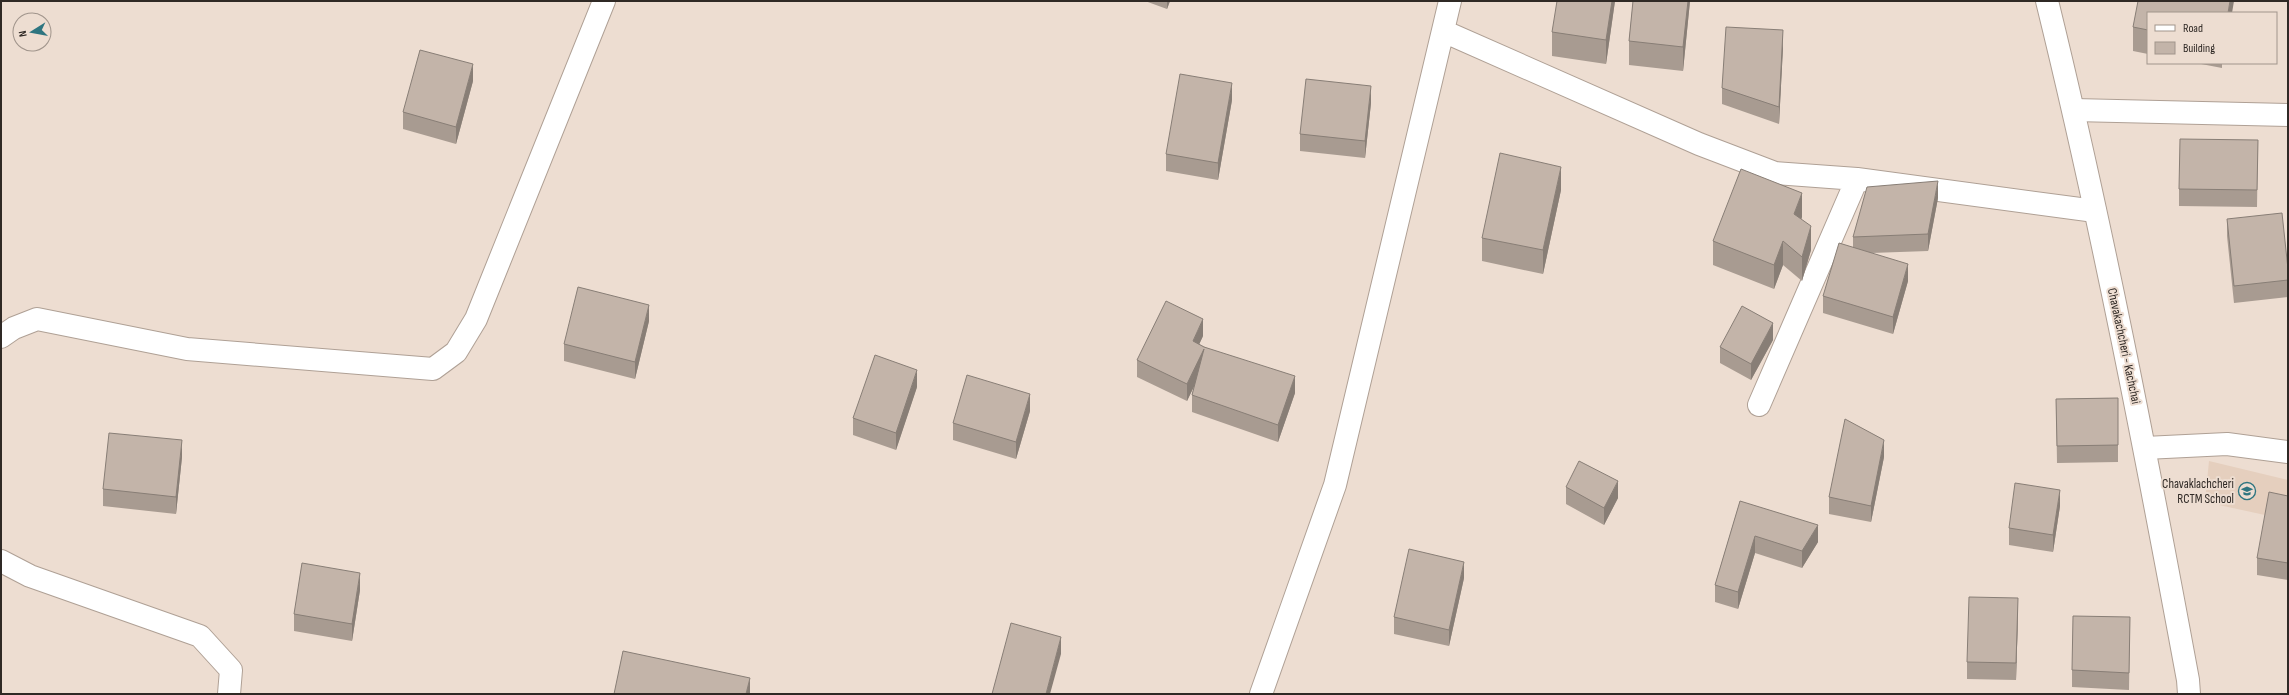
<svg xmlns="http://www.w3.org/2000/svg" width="2289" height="695" viewBox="0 0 2289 695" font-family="'Sofia Sans Condensed',sans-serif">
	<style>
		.built { fill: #e5cfbe }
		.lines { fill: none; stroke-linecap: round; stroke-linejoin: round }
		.minor-casing { stroke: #afa095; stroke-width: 24 }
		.major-casing { stroke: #afa095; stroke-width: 24 }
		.minor { stroke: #fff; stroke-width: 22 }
		.major { stroke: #fff; stroke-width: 22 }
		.wall { fill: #a89b91 }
		.shaded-wall { fill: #887e76 }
		.building { fill: #c3b4a9; stroke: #887e76 }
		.labels { text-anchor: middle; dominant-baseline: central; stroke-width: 4; stroke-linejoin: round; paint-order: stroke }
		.street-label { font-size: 13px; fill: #2f2925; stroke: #edddd1 }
		.poi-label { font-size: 13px; fill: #2f2925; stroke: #edddd1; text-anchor: end }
	</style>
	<rect width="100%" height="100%" fill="#edddd1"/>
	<!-- built -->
	<path class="built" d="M2209 461 2288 480V520L2205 502Z"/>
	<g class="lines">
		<!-- minor casing -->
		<g class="minor-casing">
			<path id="minor" d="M1443 31 1699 144 1775 173 1857 179 2095 211
				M2074 110 2288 115
				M1 337 14 328 37 319 187 349 433 369 456 352 476 319 604 1
				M1759 405 1857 179
				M2145 448 2227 444 2288 452
				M1 561 30 576 200 636 231 670 229 694
				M1261 694 1335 485 1450 1"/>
		</g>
		<!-- major casing -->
		<g class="major-casing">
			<path id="major" d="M2047 1C2102 225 2146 453 2188 680L2189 694"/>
		</g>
		<!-- minor -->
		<use href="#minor" class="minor"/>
		<!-- major -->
		<use href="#major" class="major"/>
	</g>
	<!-- wall -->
	<path class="wall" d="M1145 1H1170L1167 9Z
		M1615 1 1606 64 1552 56V32Z
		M1633 1H1690L1683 71 1629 65V41Z
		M2148 13V54L2133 51V27Z
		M1783 47 1779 124 1722 104V88Z
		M2196 63H2222V68Z
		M473 81 456 144 403 129V112Z
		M1232 100 1218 180 1166 171V154Z
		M1371 103 1365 158 1300 151V134Z
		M2258 140 2257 207 2179 206V189Z
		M1561 190 1543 274 1482 261V238Z
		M1938 198 1928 251 1871 253 1908 281 1893 334 1823 313V296L1853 248V237Z
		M1802 217 1801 220 1811 250 1802 281 1783 265 1774 289 1713 265V241Z
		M2227 219 2288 269V297L2234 303 2227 236Z
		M649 321 635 379 564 361V344Z
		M1203 336 1199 344 1295 393 1278 442 1192 412V395L1194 386 1187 401 1137 377V360Z
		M1773 340 1751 380 1720 363V347Z
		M917 387 896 450 853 435V418Z
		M2118 398V462L2057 463 2056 399Z
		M1030 411 1016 459 953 440V423Z
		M182 457 176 514 103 506V489Z
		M1884 457 1871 522 1829 514V497Z
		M1566 487 1618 498 1604 525 1566 504Z
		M2288 496V580L2257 575V558Z
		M1740 501 1818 542 1802 568 1755 553 1738 609 1715 602V585Z
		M2060 506 2053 552 2009 545V528Z
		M1464 578 1449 646 1394 634V617Z
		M360 590 352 641 294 631V614Z
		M2018 615 2016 680 1967 679V662Z
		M2130 617 2129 690 2072 687V670Z"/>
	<!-- shaded-wall -->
	<path class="shaded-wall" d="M1167 1H1170L1167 9Z
		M1612 1H1615L1606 64V40Z
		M1688 1H1690L1683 71V47Z
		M2230 1H2234L2232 13H2228Z
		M1783 30V47L1779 124V107Z
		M473 64V81L456 144V127Z
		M1232 83V100L1218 180V163Z
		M1371 86V103L1365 158V141Z
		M1561 167V190L1543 274V250Z
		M1938 181V198L1928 251V234Z
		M1802 193V217L1794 238V214Z
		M1811 226V250L1802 281V257Z
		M1783 241V265L1774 289V265Z
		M1908 264V281L1893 334V317Z
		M649 305V321L635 379V362Z
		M1203 319V336L1193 358V341Z
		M1773 323V340L1751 380V364Z
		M1204 349V366L1187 401V384Z
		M917 370V387L896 450V433Z
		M1295 376V393L1278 442V425Z
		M1030 394V411L1016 459V442Z
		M182 440V457L176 514V497Z
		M1884 440V457L1871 522V506Z
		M1618 481V498L1604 525V508Z
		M2060 490V506L2053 552V535Z
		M1818 525V542L1802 568V551Z
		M1755 536V553L1738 609V592Z
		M1464 562V578L1449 646V630Z
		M360 573V590L352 641V624Z
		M2018 598V615L2016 680V663Z
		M1061 637V654L1050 694H1046Z
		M750 678V694H746Z"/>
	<!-- building -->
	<path class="building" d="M1557 1H1612L1606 40 1552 32Z
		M1633 1H1688L1683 47 1629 41Z
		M2138 1H2230L2228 13H2148V30L2133 27Z
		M1726 27 1783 30 1779 107 1722 88Z
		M420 50 473 64 456 127 403 112Z
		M1180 74 1232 83 1218 163 1166 154Z
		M1306 79 1371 86 1365 141 1300 134Z
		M2180 139 2258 140 2257 190 2179 189Z
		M1500 153 1561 167 1543 250 1482 238Z
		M1741 169 1802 193 1794 214 1811 226 1802 257 1783 241 1774 265 1713 241Z
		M1938 181 1928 234 1853 237 1867 187Z
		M2282 213 2288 269V280L2234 286 2227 219Z
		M1839 243 1908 264 1893 317 1823 296Z
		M578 287 649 305 635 362 564 344Z
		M1166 301 1203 319 1193 341 1204 347 1295 376 1278 425 1192 395 1204 349 1187 384 1137 360Z
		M1742 306 1773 323 1751 364 1720 347Z
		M875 355 917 370 896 433 853 418Z
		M967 375 1030 394 1016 442 953 423Z
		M2118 398V445L2057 446 2056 399Z
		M1845 419 1884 440 1871 506 1829 497Z
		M109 433 182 440 176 497 103 489Z
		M1579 461 1618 481 1604 508 1566 487Z
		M2015 483 2060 490 2053 535 2009 528Z
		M2269 492 2288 496V563L2257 558Z
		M1740 501 1818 525 1802 551 1755 536 1738 592 1715 585Z
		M1409 549 1464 562 1449 630 1394 617Z
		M302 563 360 573 352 624 294 614Z
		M1969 597 2018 598 2016 663 1967 662Z
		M2073 616 2130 617 2129 673 2072 670Z
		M1011 623 1061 637 1046 694H992Z
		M623 651 750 678 746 694H614Z"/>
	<!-- icons -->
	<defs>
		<g id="school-ring" transform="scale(0.9)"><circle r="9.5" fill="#edddd1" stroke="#2e7580" stroke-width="1.5"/><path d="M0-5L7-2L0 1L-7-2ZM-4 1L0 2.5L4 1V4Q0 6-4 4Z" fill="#2e7580"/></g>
	</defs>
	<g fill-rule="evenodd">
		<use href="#school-ring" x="2247" y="491"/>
	</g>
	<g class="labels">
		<!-- street labels -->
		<g class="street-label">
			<text transform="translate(2124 346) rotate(78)">Chavakachcheri - Kachchai</text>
		</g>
		<!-- poi labels -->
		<g class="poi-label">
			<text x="2234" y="484">Chavaklachcheri<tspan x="2234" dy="15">RCTM School</tspan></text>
		</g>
	</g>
	<!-- border -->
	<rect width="2289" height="695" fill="none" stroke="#2f2925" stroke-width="4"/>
	<!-- legend -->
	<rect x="2147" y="12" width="130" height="52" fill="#edddd1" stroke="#a1958c"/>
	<rect x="2155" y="25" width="20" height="6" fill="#ffffff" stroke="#a1958c"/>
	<text x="2183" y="32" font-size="12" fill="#2f2925">Road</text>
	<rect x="2155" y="42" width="20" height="12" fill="#c3b4a9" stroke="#a1958c"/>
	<text x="2183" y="52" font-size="12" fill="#2f2925">Building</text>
	<!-- north arrow -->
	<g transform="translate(32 32) rotate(259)"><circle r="19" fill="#edddd1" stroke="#a1958c"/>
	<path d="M0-3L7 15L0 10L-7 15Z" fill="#2e7580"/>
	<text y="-6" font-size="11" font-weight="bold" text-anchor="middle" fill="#2f2925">N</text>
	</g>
</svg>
